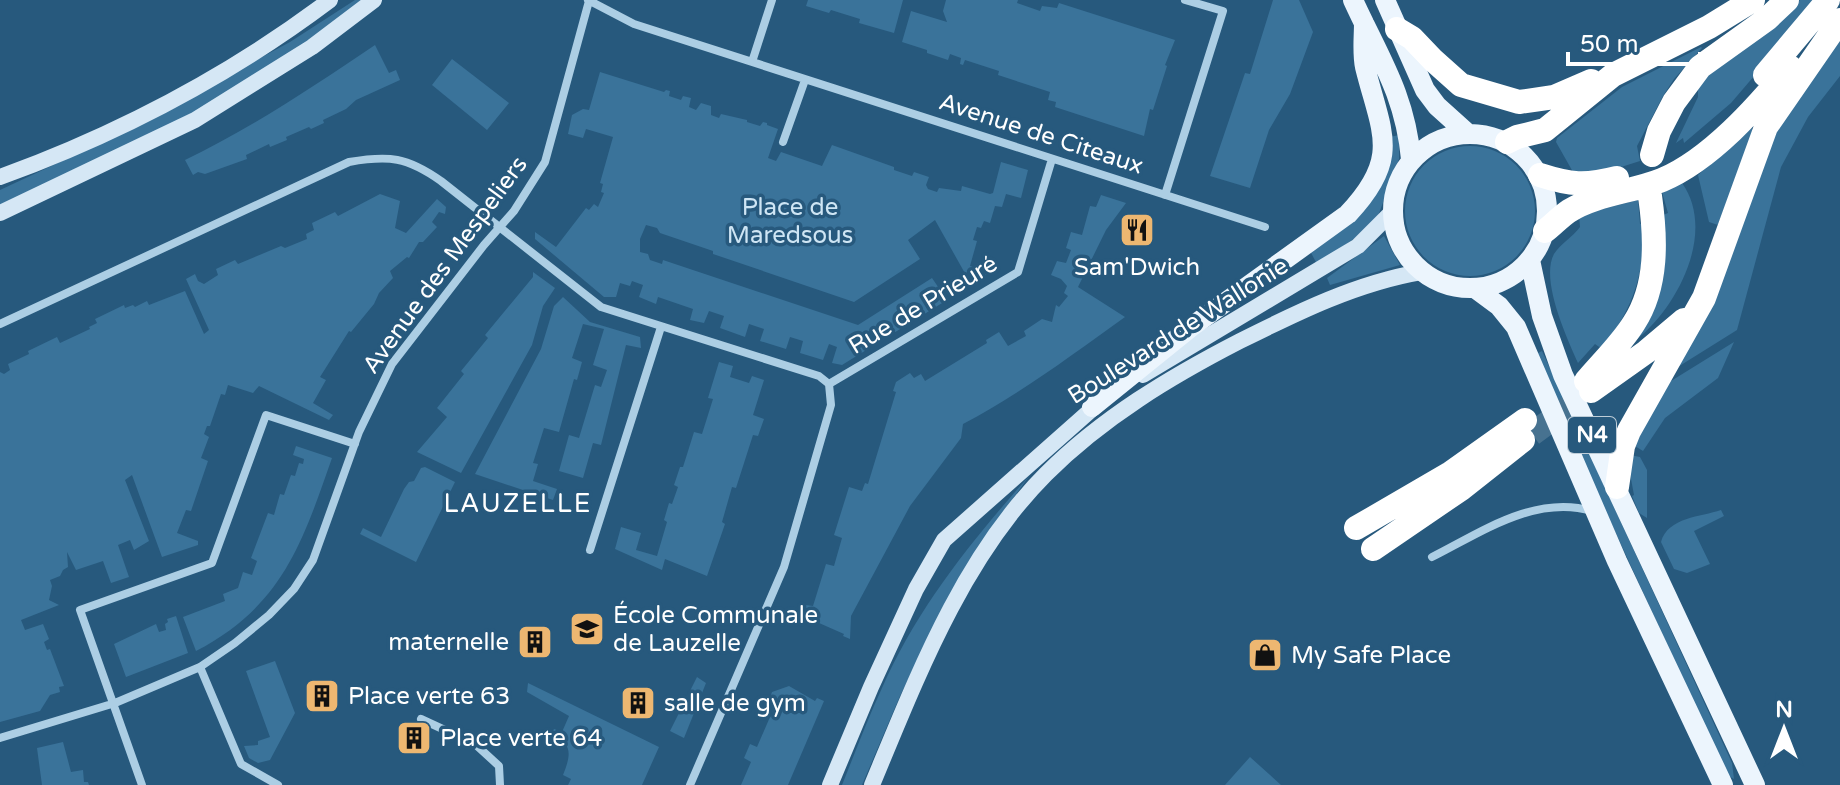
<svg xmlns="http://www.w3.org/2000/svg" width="1840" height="785" viewBox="0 0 1840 785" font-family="'Varela Round',sans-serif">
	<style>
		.green { fill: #3a739a }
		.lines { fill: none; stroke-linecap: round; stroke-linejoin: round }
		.highway-tunnel { stroke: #477290; stroke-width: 24; stroke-dasharray: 24 12; stroke-linecap: butt }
		.street { stroke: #accee4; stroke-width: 8 }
		.secondary { stroke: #d5e7f5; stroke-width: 16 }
		.primary { stroke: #ecf5fd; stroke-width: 20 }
		.highway { stroke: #fff; stroke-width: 24 }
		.labels { text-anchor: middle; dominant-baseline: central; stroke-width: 7; stroke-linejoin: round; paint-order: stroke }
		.shield { fill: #27597d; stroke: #becdd8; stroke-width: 2 }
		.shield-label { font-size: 22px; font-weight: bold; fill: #fff }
		.street-label { font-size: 24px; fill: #fff; stroke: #27597d }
		.park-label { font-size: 24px; fill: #cee5f4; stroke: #27597d }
		.poi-label { font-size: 24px; fill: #fff; stroke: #27597d; text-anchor: start }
		.neighbourhood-label { font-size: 26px; letter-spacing: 2px; fill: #fff; stroke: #27597d }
	</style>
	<rect width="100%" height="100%" fill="#27597d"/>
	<!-- green -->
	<path class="green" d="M355 0H366L338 22 174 126 0 207V190L109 139 290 42Z
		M808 0H903L894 33 859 23 860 19 831 10 829 13 806 6Z
		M946 0H1018L1017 3 1040 11 1042 6 1057 8 1059 3 1175 40 1165 65 1167 66 1153 110 1150 109 1144 136 1055 107 1056 102 1048 100 1050 92 998 75 999 71 965 60 963 65 960 64 961 58 950 54 948 60 927 53V50L902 42 911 11 947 22 943 11Z
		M1273 0H1299L1313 32 1290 94 1269 130 1250 188 1210 176 1245 73 1250 74Z
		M1800 0H1819L1731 103 1684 143 1683 138 1676 143 1698 97V83Z
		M1840 31V76L1808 117 1781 167 1737 330 1673 370 1775 131Z
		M375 45 389 73 396 70 400 80 356 100 346 109 323 120 324 123 311 129 309 127 286 137 287 140 270 147 269 144 246 155 247 159 205 174 198 172 193 175 185 160C252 128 314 86 375 45Z
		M1701 47 1702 48 1674 79 1663 96 1637 146 1640 161 1618 168 1619 172H1573L1556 142 1557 138 1622 87Z
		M452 59 509 103 487 130 432 85Z
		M600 72 664 92 666 90 670 91 669 96 681 100 683 96 691 98 689 107 696 110 701 103 711 106V115L719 118 721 114 747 120V122L760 126 763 122 767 123V125L778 129 768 158 776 161 781 152 822 166 832 145 894 167V170L912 176 914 172 929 177 926 185 928 189 937 192 939 188 961 191 962 186 990 194 993 193 1001 162 1028 170 1021 198 1006 194 1002 207 995 206 990 223 984 221 981 228 977 227 973 240 977 241 970 266 990 273 971 284 935 220 908 240 920 259 854 302 713 254V251L660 233 657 228 646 225 640 239V252L648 254 650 260 662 264 663 260 858 325 932 278 947 300 842 365 832 363 837 347 829 344 823 360 800 353 803 341 790 337 786 349 760 341 764 329 749 324 745 337 720 328 724 316 709 311 704 323 690 320 693 309 658 297 656 304 639 297 643 285 632 281 630 286 620 283 616 297H604L535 239V232L556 247 586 208 589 210 594 204 598 207 604 193 601 192 603 184 600 183 613 137 586 129 583 138 568 134 572 115 583 109 589 110Z
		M1750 127 1753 130 1718 225 1709 222 1698 175Z
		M1399 135V159L1378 216 1355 238 1317 264 1310 251 1341 227 1390 137Z
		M1405 211a65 65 0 1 1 130 0a65 65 0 1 1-130 0Z
		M1682 183C1717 232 1677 308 1636 340L1663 215 1668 213 1662 192Z
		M380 194 400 201 395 228 406 233 437 199 446 207 445 214 439 212 432 222 437 227 423 242H419L409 258 407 257 390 271 393 278 379 293 374 304 351 332 349 331 320 377 326 380 313 403 333 415 329 420 259 386 253 393 228 385 225 395 221 394 210 426H207L204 434 209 437 201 458 208 461 191 511 186 510 177 533 198 541V545L162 557 132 475 125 480 149 541 134 550 130 540 118 545 129 577 111 583 103 561 76 570 67 552 68 567 63 570 60 576 50 580 52 586 49 600 59 605 21 620 25 630 43 624 49 639 44 642 47 650 50 649 64 686 59 687 60 692 50 695 40 711 0 722V372L4 374 10 370 8 364 29 354 28 351 57 337 60 343 90 329 89 327 97 323 95 319 124 305 125 308 133 305 135 307 147 301 149 305 185 291 204 334 209 330 186 279 195 274 198 281 204 284 218 275 216 269 235 260 238 264 281 246 285 248 307 239 306 234 314 230 312 223 335 212 338 216Z
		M1101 195 1126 203 1106 230 1078 287 1125 317C1072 355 1020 394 963 424L961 438 910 506 851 616 850 639 843 636 844 634 810 619 808 621 802 619 805 605 813 606 826 564 834 566 842 538 834 535 849 487 862 491 865 483 868 484 896 392 893 391 896 382 910 373 914 378 921 374 925 381 987 343 986 340 999 332 1008 346 1026 336 1024 331 1042 319 1052 322 1056 305 1059 307 1068 296 1064 293 1067 286 1061 279 1051 275 1057 261 1066 263 1071 250 1066 248 1071 232 1082 235 1090 206 1096 207Z
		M1638 200 1640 224 1644 222C1644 276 1634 306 1602 349L1595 344 1578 363C1567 338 1540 280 1554 254 1560 244 1573 237 1580 227L1579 215Z
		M1384 236 1400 265 1330 285 1327 278Z
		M533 272 555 288 543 306 532 345 461 473 417 452 447 417 437 408 464 374 461 371 488 338 485 335 533 277Z
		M563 297 590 322 640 337 641 348 626 345 601 445 593 443 583 478 559 471 569 435 579 438 595 385 601 387 607 370 593 365 604 329 583 324 572 358 582 362 577 380 574 379 559 432 544 428 533 463 538 464 533 481 557 489 553 500 475 474 541 349 554 306Z
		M1734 342 1718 378 1665 418 1643 451 1630 443 1666 380 1671 381Z
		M1542 351 1732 763 1734 779 1727 775 1534 355Z
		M719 362 733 366 730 377 749 383 752 376 764 380 753 415 764 419 758 436 753 435 736 488 732 487 722 522 725 524 707 576 665 559 662 570 615 549 621 527 641 533 636 550 657 556 667 522 664 520 669 503 672 504 678 487 674 485 680 467H683L694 432 702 434 713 399 708 398Z
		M296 446 332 458C302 544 282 606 196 651L183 617 225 601 223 594 238 588 243 572 252 575 257 561 251 558 268 513 274 515 280 494 284 495 291 475 295 476 299 463 303 464 304 459 293 455Z
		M1630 455 1640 457 1647 470V518L1639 513 1632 496 1634 495 1628 463Z
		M425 467 455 482 416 562 360 534 363 528 381 537 404 489 409 482 414 481 421 468Z
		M1030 475 979 545 944 605 900 696 862 785H842C855 753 867 720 882 688 917 608 973 539 1030 475Z
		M1721 510 1724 516 1694 531 1710 564 1687 573 1674 569 1661 542C1668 517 1701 517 1721 510Z
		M176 616 188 653 126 677 114 644 156 624 159 632 166 630 165 624 168 622 167 619Z
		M275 661 295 713 270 760 258 763 249 758 244 746 258 745V741L270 737 246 671Z
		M697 677 706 683 684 738 670 731Z
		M528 683 659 747 642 785H568L571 779 563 775C571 755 573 744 552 733L554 729 562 732 569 716 527 692Z
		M789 686 815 701 817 698 824 701 788 785H741L751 762 744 758 750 744 757 747 773 710 767 706 772 692Z
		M63 742 71 772 83 770 84 782H88L89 785H42L37 748Z
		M1250 757 1281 785H1225Z"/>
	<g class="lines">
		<!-- highway-tunnel -->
		<path class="highway-tunnel" d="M1532 434 1591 391"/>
		<!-- street -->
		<path class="street" d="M588 0 634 24 1265 227
			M752 62 772 0
			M783 142 805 80
			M1165 195 1223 11 1185 0
			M0 324 349 162C389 155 407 157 441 181L601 307 819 376 829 384
			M829 384 1018 272 1052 159
			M590 550 661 327
			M1432 557C1480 533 1535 494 1592 511
			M200 667 241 764 278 785
			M421 719 475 744 499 766 500 785
			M0 738 115 703 200 667 235 643 269 615 294 589 313 560 359 432 392 364 484 245 514 211 545 162 589 1
			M142 785 80 610 212 563 266 415 355 444
			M690 785 784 567 831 405 829 384"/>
		<!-- secondary -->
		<path class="secondary" d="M0 177C118 134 229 76 330 0
			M0 213 195 120 312 47 374 0
			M1143 375 1358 246 1392 212
			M830 785 871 687 916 589 944 540 1100 402
			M872 785C917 677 962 558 1046 474 1102 418 1170 377 1240 341 1298 312 1357 283 1421 272"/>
		<!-- primary -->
		<path class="primary" d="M1353 0C1379 57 1405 94 1411 159
			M1385 0 1425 90 1437 106 1467 133
			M1393 211a77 77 0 1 1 154 0a77 77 0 1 1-154 0Z
			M1530 260 1542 316 1563 375 1755 785
			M1476 289 1499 306 1516 327 1617 561 1723 785
			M1092 407 1191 327 1348 214C1402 157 1381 132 1365 67 1362 53 1364 37 1364 23"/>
		<!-- highway -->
		<path class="highway" d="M1397 29 1412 38 1433 60 1461 85 1519 102 1554 97 1591 81
			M1765 75 1828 0
			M1507 142 1517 137 1545 130 1613 75 1709 27 1753 0
			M1652 155 1659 131 1674 102 1700 67 1767 19 1787 0
			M1540 175C1571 185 1585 186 1617 178
			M1545 231C1553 225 1560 217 1569 211 1596 194 1632 192 1662 180 1710 160 1757 107 1790 67
			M1586 381C1602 362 1621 344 1634 323 1658 286 1656 238 1650 196
			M1591 391 1646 352 1684 320
			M1617 487 1623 446 1629 431 1704 298 1766 127 1840 20
			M1356 528 1449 474 1525 420
			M1373 549 1461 489 1523 440"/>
	</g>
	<!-- icons -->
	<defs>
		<g id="restaurant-square" transform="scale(1.8)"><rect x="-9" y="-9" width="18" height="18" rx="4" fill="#edb771" stroke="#27597d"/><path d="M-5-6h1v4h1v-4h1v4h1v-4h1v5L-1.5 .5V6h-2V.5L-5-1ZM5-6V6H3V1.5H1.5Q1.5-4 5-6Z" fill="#111"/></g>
		<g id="school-square" transform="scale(1.8)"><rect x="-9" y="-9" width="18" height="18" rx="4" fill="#edb771" stroke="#27597d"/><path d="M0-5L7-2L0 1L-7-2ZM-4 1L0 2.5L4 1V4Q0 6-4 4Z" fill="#111"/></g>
		<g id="building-square" transform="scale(1.8)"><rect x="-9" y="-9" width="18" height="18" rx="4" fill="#edb771" stroke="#27597d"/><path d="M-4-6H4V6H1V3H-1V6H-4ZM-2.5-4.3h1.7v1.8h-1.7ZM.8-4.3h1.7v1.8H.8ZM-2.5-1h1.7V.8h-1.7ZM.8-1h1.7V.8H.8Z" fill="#111"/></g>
		<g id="shop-square" transform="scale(1.8)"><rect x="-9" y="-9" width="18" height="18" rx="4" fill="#edb771" stroke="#27597d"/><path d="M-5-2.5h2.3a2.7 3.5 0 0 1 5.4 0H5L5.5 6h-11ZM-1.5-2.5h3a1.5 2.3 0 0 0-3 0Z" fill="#111"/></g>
	</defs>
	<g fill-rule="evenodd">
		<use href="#restaurant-square" x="1137" y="230"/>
		<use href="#school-square" x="587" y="629"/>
		<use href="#building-square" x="535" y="642"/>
		<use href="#shop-square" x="1265" y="655"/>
		<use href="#building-square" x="322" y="696"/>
		<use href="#building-square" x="638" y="703"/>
		<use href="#building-square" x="414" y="738"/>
	</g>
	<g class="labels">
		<!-- shield labels -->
		<rect class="shield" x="1568" y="417" width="48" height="36" rx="6"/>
		<g class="shield-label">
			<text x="1592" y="435">N4</text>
		</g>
		<!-- street labels -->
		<g class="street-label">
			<text transform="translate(1041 134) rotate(18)">Avenue de Citeaux</text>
			<text transform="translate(445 265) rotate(-54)">Avenue des Mespeliers</text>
			<text transform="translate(923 305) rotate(-31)">Rue de Prieuré</text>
			<text transform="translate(1178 331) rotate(-32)">Boulevard de Wallonie</text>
		</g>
		<!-- park labels -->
		<g class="park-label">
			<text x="790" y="207">Place de<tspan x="790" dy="28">Maredsous</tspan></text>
		</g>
		<!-- poi labels -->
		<g class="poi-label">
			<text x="1137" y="267" text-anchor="middle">Sam'Dwich</text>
			<text x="613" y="615">École Communale<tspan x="613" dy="28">de Lauzelle</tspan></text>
			<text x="509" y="642" text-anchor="end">maternelle</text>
			<text x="1291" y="655">My Safe Place</text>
			<text x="348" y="696">Place verte 63</text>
			<text x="664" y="703">salle de gym</text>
			<text x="440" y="738">Place verte 64</text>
		</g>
		<!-- neighbourhood labels -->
		<g class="neighbourhood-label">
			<text x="518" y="503">LAUZELLE</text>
		</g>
	</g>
	<!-- north arrow -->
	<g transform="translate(1784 729)" stroke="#27597d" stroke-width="6" paint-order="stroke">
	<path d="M0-6L14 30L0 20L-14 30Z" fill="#ffffff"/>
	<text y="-12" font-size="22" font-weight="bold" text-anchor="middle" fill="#ffffff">N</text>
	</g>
	<!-- scale -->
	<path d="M1568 52v12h132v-12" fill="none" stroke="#ffffff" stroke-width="4"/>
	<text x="1580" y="52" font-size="24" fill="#ffffff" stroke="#27597d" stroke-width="6" paint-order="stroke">50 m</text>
</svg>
